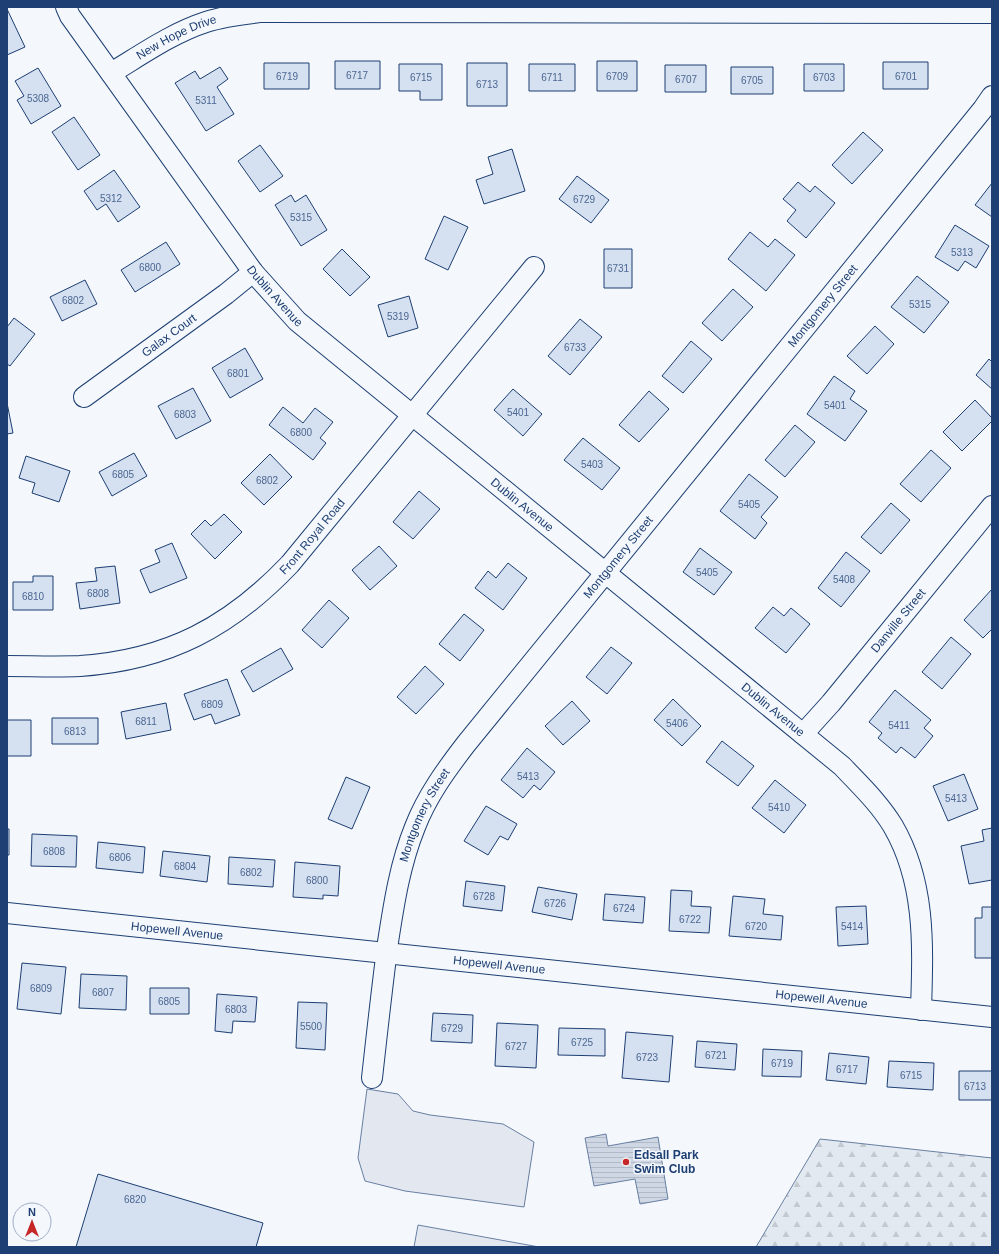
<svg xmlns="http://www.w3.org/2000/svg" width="999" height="1254" viewBox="0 0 999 1254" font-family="Arial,sans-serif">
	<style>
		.forest { fill: url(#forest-firs); stroke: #687fa3 }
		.parking { fill: #e3e8f0; stroke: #687fa3 }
		.water { fill: url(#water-rules); stroke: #687fa3 }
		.building { fill: #d5e0f0; stroke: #1d3f73 }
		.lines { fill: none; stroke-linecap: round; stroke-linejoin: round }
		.minor-casing { stroke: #1d3f73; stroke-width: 22 }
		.minor { stroke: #f4f7fb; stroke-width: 20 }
		.poi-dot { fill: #c62828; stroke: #f4f7fb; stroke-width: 1.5 }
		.labels { text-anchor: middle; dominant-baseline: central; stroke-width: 3; stroke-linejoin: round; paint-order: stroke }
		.number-label { font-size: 10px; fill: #4b6792 }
		.street-label { font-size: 12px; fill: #1d3f73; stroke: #f4f7fb }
		.poi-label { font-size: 12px; font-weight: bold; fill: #1d3f73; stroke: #f4f7fb; text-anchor: start }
	</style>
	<defs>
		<pattern id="forest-firs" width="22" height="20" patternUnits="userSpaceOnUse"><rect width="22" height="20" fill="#e3e9f0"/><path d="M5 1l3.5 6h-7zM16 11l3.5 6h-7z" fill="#c2c9d1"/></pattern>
		<pattern id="water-rules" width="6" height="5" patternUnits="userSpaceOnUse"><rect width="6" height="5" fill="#cfd7e4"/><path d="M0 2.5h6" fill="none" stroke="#b1bac7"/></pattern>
	</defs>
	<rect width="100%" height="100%" fill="#f4f7fb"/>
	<!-- forest -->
	<path class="forest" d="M820 1139 992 1158V1247H756Z"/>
	<!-- parking -->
	<path class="parking" d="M367 1089 398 1094 413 1111 430 1115 503 1124 534 1142 524 1207 405 1191 365 1181 358 1158Z
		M418 1225 539 1247H414Z"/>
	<!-- water -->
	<path class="water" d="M606 1134 608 1146 658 1137 668 1199 640 1204 635 1179 594 1186 585 1138Z"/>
	<!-- building -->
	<path class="building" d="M7 9 25 47 7 55Z
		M335 61H380V89H335Z
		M597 61H637V91H597Z
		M883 62H928V89H883Z
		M264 63H309V89H264Z
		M467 63H507V106H467Z
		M399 64H442V100H420V91H399Z
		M529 64H575V91H529Z
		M804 64H844V91H804Z
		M665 65H706V92H665Z
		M220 67 228 79 217 87 234 114 206 131 175 83 195 71 200 79Z
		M731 67H773V94H731Z
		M38 68 61 106 31 124 17 100 24 96 15 81Z
		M74 117 100 155 78 170 52 132Z
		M863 132 883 150 852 184 832 165Z
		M260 145 283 176 260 192 238 161Z
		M512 149 525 191 484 204 476 180 493 174 488 157Z
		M114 170 140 207 118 222 106 204 97 210 84 191Z
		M577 176 609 200 591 223 559 199Z
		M798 182 810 192 815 186 835 203 806 238 787 221 796 210 783 199Z
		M992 183V217L975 205Z
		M291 195 295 202 306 195 327 230 301 246 275 205Z
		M444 216 468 227 448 270 425 259Z
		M955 225 989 246 976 268 965 261 958 271 935 257Z
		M750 232 768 247 775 239 795 255 766 291 728 259Z
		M166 242 180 264 135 292 121 270Z
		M342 249 370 277 350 296 323 269Z
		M604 249H632V288H604Z
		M917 276 949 302 924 333 891 307Z
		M85 280 97 304 62 321 50 297Z
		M733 289 753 307 722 341 702 323Z
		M409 296 418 328 388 337 378 305Z
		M14 318 35 334 10 366 7 364V327Z
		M580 319 602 337 570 375 548 356Z
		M875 326 894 344 867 374 847 356Z
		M691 341 712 359 683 393 662 376Z
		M245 348 263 379 230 398 212 368Z
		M989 359 992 362V389L976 375Z
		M834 376 855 391 850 399 867 411 845 441 807 414Z
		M193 388 211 421 176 439 158 406Z
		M513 389 542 414 523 436 494 410Z
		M649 391 669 409 639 442 619 425Z
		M975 400 992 418V421L962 451 943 432Z
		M7 403 13 433 7 434Z
		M283 407 303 423 315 408 333 422 320 438 326 443 313 460 269 425Z
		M795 425 815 442 785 477 765 460Z
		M583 438 620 468 602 490 564 460Z
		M931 450 951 468 921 502 900 484Z
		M134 453 147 476 112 496 99 472Z
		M270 454 292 477 264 505 241 483Z
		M26 456 70 471 59 502 32 493 35 483 19 478Z
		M749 474 778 497 761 517 767 523 755 539 720 511Z
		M419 491 440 509 413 539 393 522Z
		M891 503 910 520 881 554 861 537Z
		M224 514 242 532 215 559 191 534 205 520 211 526Z
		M172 543 187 578 150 593 140 570 160 562 155 550Z
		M379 546 397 566 370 590 352 570Z
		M700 548 732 572 714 595 683 572Z
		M846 552 870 571 841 607 818 588Z
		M508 563 527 578 503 610 475 588 488 571 496 578Z
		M115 566 120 603 80 609 76 583 97 581 95 568Z
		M33 576H53V610H13V582H33Z
		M992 589V629L983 638 964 620Z
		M329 600 349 618 322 648 302 630Z
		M773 607 784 616 791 608 810 624 786 653 755 628Z
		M464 614 484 630 460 661 439 644Z
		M951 637 971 654 942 689 922 672Z
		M611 647 632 663 607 694 586 677Z
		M281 648 293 669 253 692 241 671Z
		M425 666 444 684 416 714 397 697Z
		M227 679 240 715 215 724 211 714 194 720 184 694Z
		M895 690 931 720 924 728 933 736 915 758 901 747 896 753 878 738 882 733 869 722Z
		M673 699 701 726 682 746 654 720Z
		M572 701 590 721 563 745 545 726Z
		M166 703 171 730 126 739 121 712Z
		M52 718H98V744H52Z
		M7 720H31V756H7Z
		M722 741 754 766 738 786 706 762Z
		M527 748 555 772 540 790 534 785 523 798 501 780Z
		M964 774 978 809 948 821 933 786Z
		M346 777 370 787 352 829 328 819Z
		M775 780 806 805 784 833 752 808Z
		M486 806 517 824 508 840 500 836 488 855 464 841Z
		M992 828V880L969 884 961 846 984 841 982 830Z
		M7 829H9V855H7Z
		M32 834 77 836 76 867 31 866Z
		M98 842 145 847 143 873 96 868Z
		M163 851 210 856 207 882 160 876Z
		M229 857 275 860 273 887 228 884Z
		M295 862 340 866 338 896 323 895V899L293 897Z
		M466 881 505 886 502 911 463 906Z
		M538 887 577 894 572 920 532 912Z
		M671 890 692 891 691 906 711 907 709 933 669 931Z
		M605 894 645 897 643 923 603 920Z
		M733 896 765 899 763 914 783 916 781 940 729 936Z
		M866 906 868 944 838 946 836 907Z
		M982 907H992V958H975V918H982Z
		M22 963 66 967 61 1014 17 1009Z
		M81 974 127 976 126 1010 79 1008Z
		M150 988H189V1014H150Z
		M217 994 257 997 255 1022 233 1021 232 1033 215 1031Z
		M298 1002 327 1003 325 1050 296 1048Z
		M433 1013 473 1015 472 1043 431 1041Z
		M497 1023 538 1025 536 1068 495 1066Z
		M559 1028 605 1029V1056L558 1055Z
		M626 1032 673 1036 669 1082 622 1078Z
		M697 1041 737 1044 735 1070 695 1067Z
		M763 1049 802 1051 801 1077 762 1076Z
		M829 1053 869 1057 866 1084 826 1080Z
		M889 1061 934 1063 933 1090 887 1087Z
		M959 1071H992V1100H959Z
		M98 1174 263 1223 256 1247H76Z"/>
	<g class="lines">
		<!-- minor casing -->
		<g class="minor-casing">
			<g id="minor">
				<path id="s1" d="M66 7 70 16 253 272 297 321 842 766C860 785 879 803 893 826 926 883 923 946 921 1010"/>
				<path id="s2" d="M111 73C141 55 172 33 206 22 224 16 243 14 261 12L992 13"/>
				<path id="s3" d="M84 397 226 294 253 272"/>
				<path id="s4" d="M7 666C31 666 56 667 80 666 168 660 230 627 290 564L534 267"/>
				<path id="s5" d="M803 734 831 703 992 506"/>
				<path id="s6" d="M7 913 992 1017"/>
				<path id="s7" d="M372 1078C377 1033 382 987 388 942 394 903 400 864 415 827 427 796 446 770 466 744L983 109 992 96"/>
			</g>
		</g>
		<!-- minor -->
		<use href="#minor" class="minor"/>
	</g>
	<!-- markers -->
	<circle class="poi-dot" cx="626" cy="1162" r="4"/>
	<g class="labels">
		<!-- number labels -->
		<g class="number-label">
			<text x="357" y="75">6717</text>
			<text x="287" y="76">6719</text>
			<text x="617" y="76">6709</text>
			<text x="906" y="76">6701</text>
			<text x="421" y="77">6715</text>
			<text x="552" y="77">6711</text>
			<text x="824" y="77">6703</text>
			<text x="686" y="79">6707</text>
			<text x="752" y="80">6705</text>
			<text x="487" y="84">6713</text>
			<text x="38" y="98">5308</text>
			<text x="206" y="100">5311</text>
			<text x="111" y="198">5312</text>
			<text x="584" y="199">6729</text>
			<text x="301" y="217">5315</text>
			<text x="962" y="252">5313</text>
			<text x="150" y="267">6800</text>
			<text x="618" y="268">6731</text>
			<text x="73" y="300">6802</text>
			<text x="920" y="304">5315</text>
			<text x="398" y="316">5319</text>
			<text x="575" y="347">6733</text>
			<text x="238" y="373">6801</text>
			<text x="835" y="405">5401</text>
			<text x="518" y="412">5401</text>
			<text x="185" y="414">6803</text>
			<text x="301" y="432">6800</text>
			<text x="592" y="464">5403</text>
			<text x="123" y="474">6805</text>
			<text x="267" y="480">6802</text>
			<text x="749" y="504">5405</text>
			<text x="707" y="572">5405</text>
			<text x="844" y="579">5408</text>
			<text x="98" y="593">6808</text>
			<text x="33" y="596">6810</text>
			<text x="212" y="704">6809</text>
			<text x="146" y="721">6811</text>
			<text x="677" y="723">5406</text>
			<text x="899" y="725">5411</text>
			<text x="75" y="731">6813</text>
			<text x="528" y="776">5413</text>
			<text x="956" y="798">5413</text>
			<text x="779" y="807">5410</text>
			<text x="54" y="851">6808</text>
			<text x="120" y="857">6806</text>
			<text x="185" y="866">6804</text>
			<text x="251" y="872">6802</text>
			<text x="317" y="880">6800</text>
			<text x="484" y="896">6728</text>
			<text x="555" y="903">6726</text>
			<text x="624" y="908">6724</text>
			<text x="690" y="919">6722</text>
			<text x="756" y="926">6720</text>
			<text x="852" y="926">5414</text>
			<text x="41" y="988">6809</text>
			<text x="103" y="992">6807</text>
			<text x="169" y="1001">6805</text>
			<text x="236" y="1009">6803</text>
			<text x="311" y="1026">5500</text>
			<text x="452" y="1028">6729</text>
			<text x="582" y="1042">6725</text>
			<text x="516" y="1046">6727</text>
			<text x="716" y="1055">6721</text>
			<text x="647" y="1057">6723</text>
			<text x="782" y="1063">6719</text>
			<text x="847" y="1069">6717</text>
			<text x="911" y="1075">6715</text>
			<text x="975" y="1086">6713</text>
			<text x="135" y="1199">6820</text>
		</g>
		<!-- street labels -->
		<g class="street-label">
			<text stroke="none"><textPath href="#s2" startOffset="75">New Hope Drive</textPath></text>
			<text stroke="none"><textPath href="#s1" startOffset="357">Dublin Avenue</textPath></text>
			<text stroke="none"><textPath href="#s7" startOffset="918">Montgomery Street</textPath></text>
			<text stroke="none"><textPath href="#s3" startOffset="105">Galax Court</textPath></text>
			<text stroke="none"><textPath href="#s1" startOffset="681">Dublin Avenue</textPath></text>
			<text stroke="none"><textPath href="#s4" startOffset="348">Front Royal Road</textPath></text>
			<text stroke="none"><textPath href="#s7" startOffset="594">Montgomery Street</textPath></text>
			<text stroke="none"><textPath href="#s5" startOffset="148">Danville Street</textPath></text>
			<text stroke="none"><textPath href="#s1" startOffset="1005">Dublin Avenue</textPath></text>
			<text stroke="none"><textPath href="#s7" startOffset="270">Montgomery Street</textPath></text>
			<text stroke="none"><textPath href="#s6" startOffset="171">Hopewell Avenue</textPath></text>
			<text stroke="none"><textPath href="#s6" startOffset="495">Hopewell Avenue</textPath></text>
			<text stroke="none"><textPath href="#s6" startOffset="819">Hopewell Avenue</textPath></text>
		</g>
		<!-- poi labels -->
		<g class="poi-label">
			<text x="634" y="1155">Edsall Park<tspan x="634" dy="14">Swim Club</tspan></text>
		</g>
	</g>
	<!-- border -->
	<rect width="999" height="1254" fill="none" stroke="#1d3f73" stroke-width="16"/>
	<!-- north arrow -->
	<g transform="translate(32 1222)"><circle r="19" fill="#f4f7fb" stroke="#9eadc5"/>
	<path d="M0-3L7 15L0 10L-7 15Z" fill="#c62828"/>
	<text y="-6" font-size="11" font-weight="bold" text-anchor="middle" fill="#1d3f73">N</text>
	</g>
</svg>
